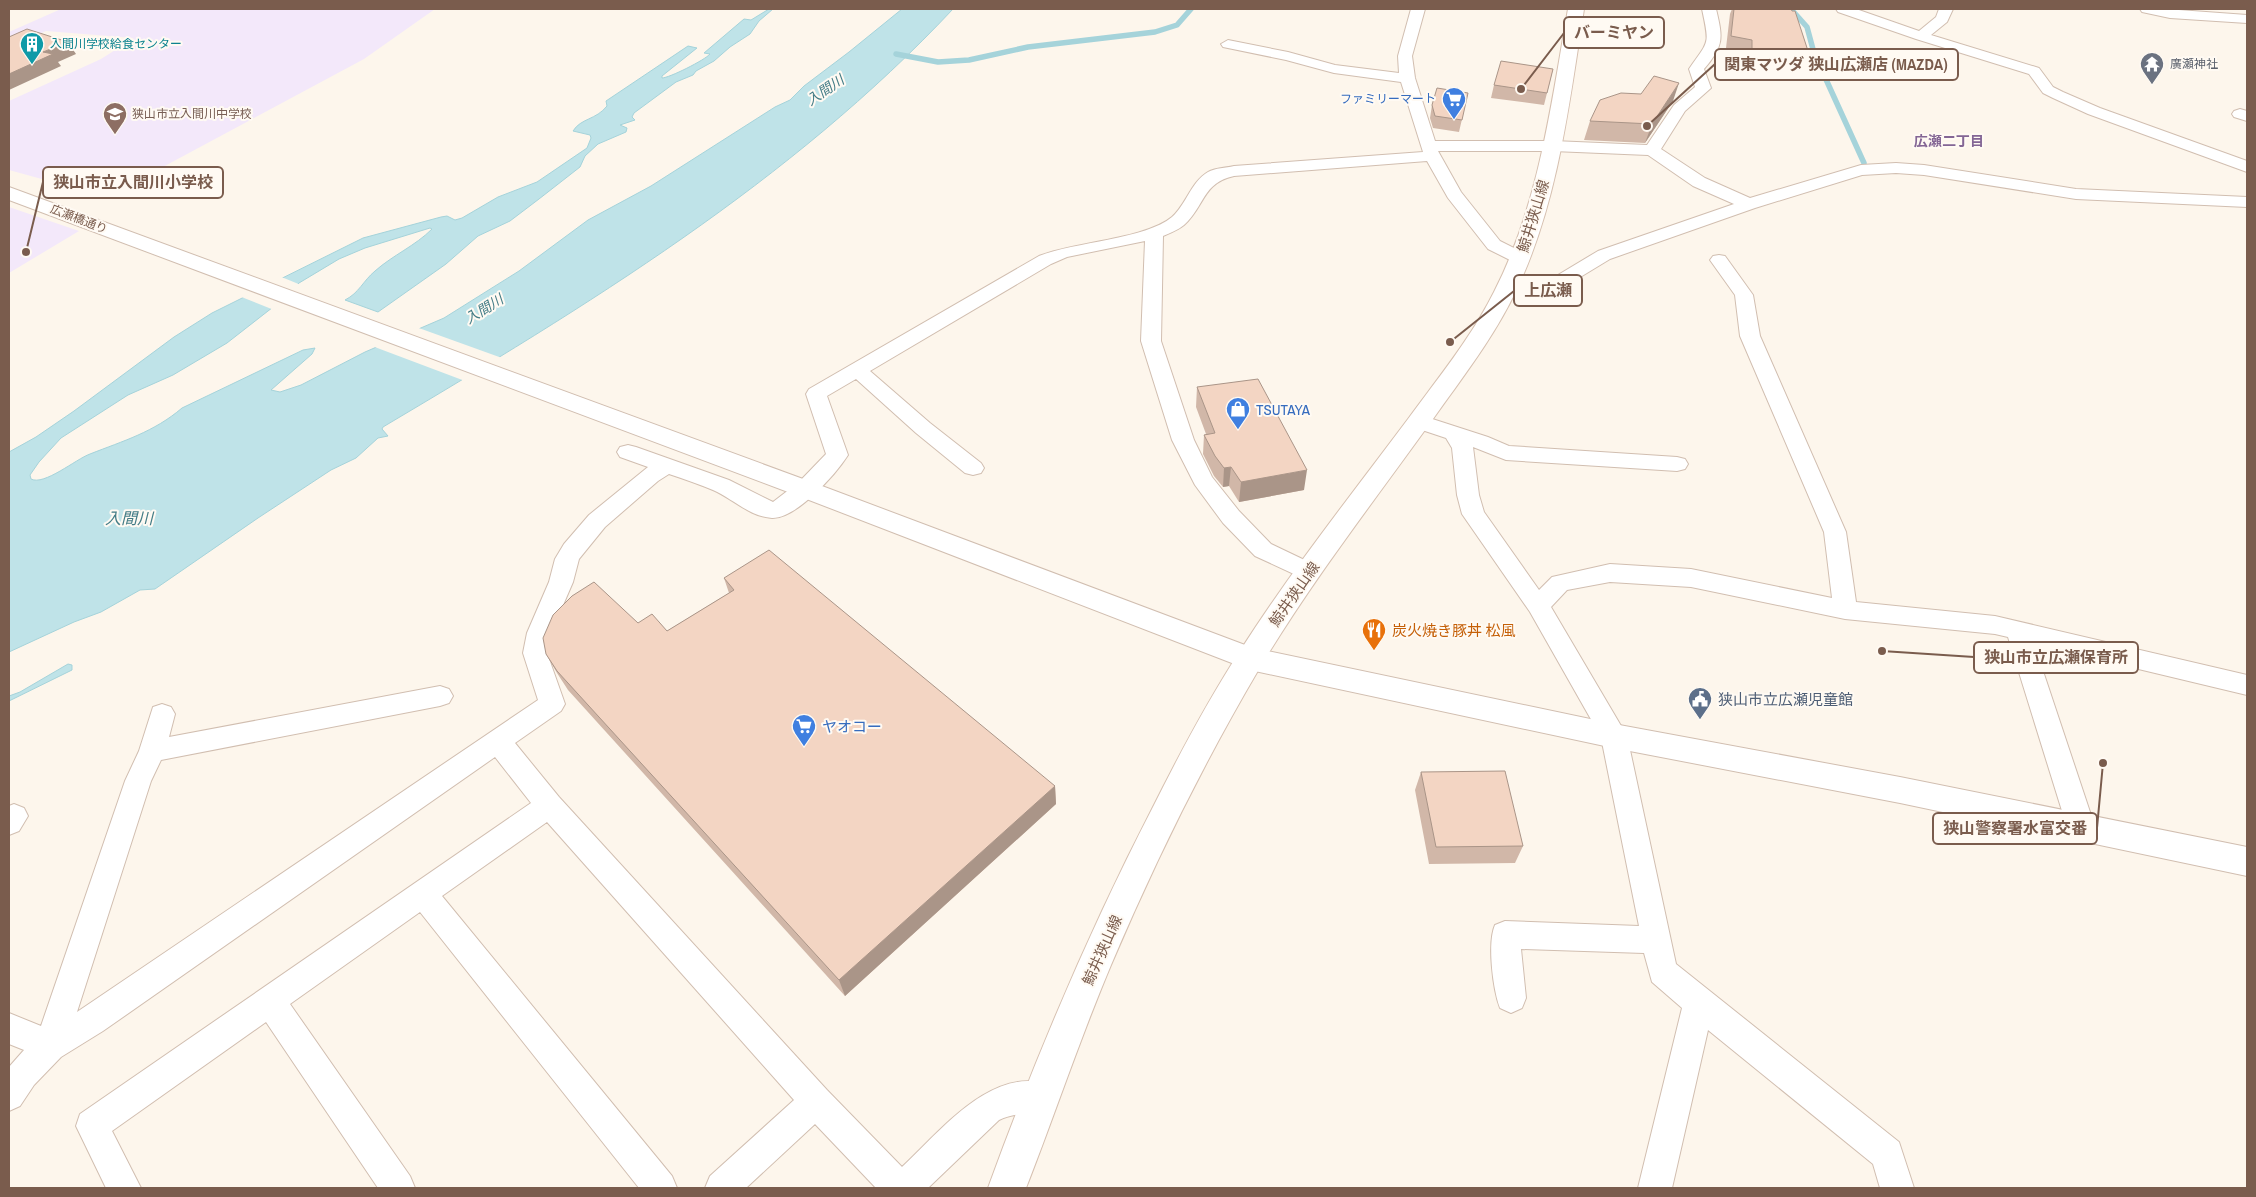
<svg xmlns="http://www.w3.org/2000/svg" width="2256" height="1197" viewBox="0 0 2256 1197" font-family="'Archivo Narrow','Noto Sans JP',sans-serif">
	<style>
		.education { fill: #f3e8fa }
		.water { fill: #bfe3e8; stroke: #a5d3da }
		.pier { fill: #fdf6ec }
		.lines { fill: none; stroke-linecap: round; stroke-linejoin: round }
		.stream { stroke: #a5d3da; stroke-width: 5.5 }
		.minor-casing { stroke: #d1beb0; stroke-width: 2 }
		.tertiary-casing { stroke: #d1beb0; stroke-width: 2 }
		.secondary-casing { stroke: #d6c0b0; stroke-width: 2 }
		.minor { fill: #fff; fill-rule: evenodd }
		.tertiary { fill: #fff; fill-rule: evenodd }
		.secondary { fill: #fff; fill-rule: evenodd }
		.wall { fill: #d1b7a8 }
		.shaded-wall { fill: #aa9588 }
		.building { fill: #f3d5c3; stroke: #aa9588 }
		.labels { text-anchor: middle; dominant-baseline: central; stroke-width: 4; stroke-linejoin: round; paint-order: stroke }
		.far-culture-label { font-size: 12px; fill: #0d838f; stroke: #fffaf3; text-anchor: start }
		.far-worship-label { font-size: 12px; fill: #5b616d; stroke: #fffaf3; text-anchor: start }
		.far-shop-label { font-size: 12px; fill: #366cbe; stroke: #fffaf3; text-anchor: end }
		.far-education-label { font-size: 12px; fill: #785e54; stroke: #fffaf3; text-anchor: start }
		.far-street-label { font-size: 12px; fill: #7a5c4d; stroke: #fffaf3 }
		.far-water-label { font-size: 14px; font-style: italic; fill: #437c86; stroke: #fffaf3 }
		.far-neighbourhood-label { font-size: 14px; font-weight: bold; fill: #846695; stroke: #fffaf3 }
		.street-label { font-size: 15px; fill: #7a5c4d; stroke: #fffaf3 }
		.shop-label { font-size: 15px; fill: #366cbe; stroke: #fffaf3; text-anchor: start }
		.food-label { font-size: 15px; fill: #c56008; stroke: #fffaf3; text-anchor: start }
		.service-label { font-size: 15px; fill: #4e5e75; stroke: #fffaf3; text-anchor: start }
		.water-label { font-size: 16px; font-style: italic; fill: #437c86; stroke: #fffaf3 }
		.leader { fill: none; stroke: #7a5c4d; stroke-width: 2 }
		.callout-dot { fill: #7a5c4d; stroke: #fffaf3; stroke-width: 2 }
		.callout { fill: #fffaf3; stroke: #7a5c4d; stroke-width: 2 }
		.callout-label { font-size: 16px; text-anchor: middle; font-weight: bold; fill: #7a5c4d }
	</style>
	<rect width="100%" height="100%" fill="#fdf6ec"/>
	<!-- education -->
	<path class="education" d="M61 9H435L364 59 107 197 9 170V101L101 59 134 38 46 31 9 47V32Z
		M9 207 79 231 9 273Z"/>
	<!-- water -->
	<path class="water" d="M769 9H773L759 21 750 34 730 47 714 61 696 71 693 75 676 82 634 113 632 117 635 120 620 125 627 128 626 132 598 144 585 156 580 167 539 199 510 221 478 236 446 264 378 312 345 300C359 293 363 281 375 271 393 255 415 246 432 229L430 228 365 248 339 259 299 283 277 304 227 343 173 375 128 395 61 438 39 462 30 475 31 479C44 486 76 459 90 454 123 441 154 432 182 408L303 350 315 348 312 354 271 390 280 392 301 385 365 352 444 318 519 271 588 220 651 186 775 107 790 100 804 86 849 52 902 9H953C791 182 585 307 383 427L382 429 388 436 378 438 356 458 331 470 258 518 155 589 140 590 101 612 74 622 9 652V452L36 437 74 411 174 337 212 313 363 238 441 217 447 216 455 220 462 218 498 197 537 182 587 148 591 138 590 135 573 131C581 118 596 120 607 106L606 101 688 46 697 48 662 76V78C669 78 705 60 710 54L704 53 744 19 751 20Z
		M68 664 72 665V670L9 701V696L20 692Z"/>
	<!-- pier -->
	<path class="pier" d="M279 276 301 285 274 310 239 296Z
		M416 327 502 358 465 381 372 346Z"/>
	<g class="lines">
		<!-- stream -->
		<path class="stream" d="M1791 9 1807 27 1814 53 1864 163
			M896 54 938 62 969 60 1028 47 1155 32 1177 25 1191 9"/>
		<!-- minor casing -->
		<g class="minor-casing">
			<path id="minor" d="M1411 9H1425L1412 56 1415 78 1435 141H1553L1647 145 1674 105 1695 87 1689 69C1709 40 1710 46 1702 9H1716C1723 38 1724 46 1704 69L1711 88 1685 111 1661 149 1705 178 1750 198 1861 165 1896 163 1924 165 2076 189 2247 197V207L2076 199 1924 175 1896 173 1862 175 1755 208 1610 259 1554 293 1505 298 1498 296 1496 292 1498 288 1543 284 1598 251 1734 204 1693 186 1648 155 1553 151H1438L1461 192 1500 241 1526 254 1529 258 1526 262 1520 263 1514 262 1488 249 1448 198 1427 161 1234 176C1202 183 1205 206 1184 225 1178 230 1170 233 1163 236L1161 341 1194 440 1212 477 1239 511 1271 544 1317 566 1321 572 1317 578 1309 581 1255 556 1223 523 1195 485 1172 440 1141 341 1145 241 1067 257 1051 264 870 371 930 423 981 463 984 468 981 473 973 475 965 473 916 433 856 379 827 396 848 455C836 474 796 519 772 518 750 517 732 498 713 490 699 484 684 479 669 474L658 481 605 527 579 559 573 582 551 633 547 653 565 704 561 711 515 743 559 797 827 1090 902 1167C940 1132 994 1062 1052 1086L1057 1097 1052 1108C1035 1116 1016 1111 999 1120L928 1188H876L815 1124 746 1188H705L710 1176 794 1100 547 822 442 896 672 1176 677 1188H639L420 912 290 1004 410 1176 415 1188H378L266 1022 112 1131 141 1188H106L76 1126 80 1114 531 803 495 757 103 1031 61 1057 34 1085 20 1106 9 1111V1067L24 1050 9 1044V1013L41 1026 125 781 139 751 153 707 162 704 171 707 175 714 169 737 440 686 449 689 453 696 449 703 440 706 161 760 151 781 77 1012 538 700 523 653 527 633 549 582 555 559 564 544 589 515 648 467 620 457 617 452 620 447 628 445 636 447 729 480 773 502 799 482 826 454 806 394 809 389 1039 256C1074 242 1146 239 1172 217 1186 205 1191 182 1208 172 1215 168 1226 168 1234 166L1423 152 1401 82 1334 73 1286 60 1223 47 1221 44 1228 40 1288 52 1335 65 1399 73 1398 56Z
				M1836 9H1856L1919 31 1936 17 1939 9H1953L1947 22 1931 35 2039 68 2053 87 2063 92 2100 108 2247 161V172L2088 114 2053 98 2043 93 2029 74 1916 39 1838 12Z
				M2140 9H2165L2247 15V23L2170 18 2142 12Z
				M2240 109 2247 111V121L2234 117 2232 114 2234 111Z
				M1719 255 1725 256 1753 295 1760 336 1846 532 1856 602 1995 616 2247 675V695L2034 644 2095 827 2091 836 2081 839 2071 836 2067 827 2008 637 1995 634 1845 619 1691 587 1610 582 1567 590 1551 607 1627 736 1676 964 1899 1142 1914 1188H1880L1873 1164 1708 1030 1672 1188H1638L1682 1008 1652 982 1644 953 1521 949 1526 998 1522 1008 1511 1013 1500 1008C1493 990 1487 943 1495 925L1505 921 1639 926 1601 737 1530 612 1462 514 1457 495 1452 448 1446 438 1413 427 1410 422 1413 417 1420 415 1488 437 1509 446 1677 457 1685 459 1688 464 1685 469 1677 471 1506 460 1473 447 1479 495 1484 512 1539 590 1552 577 1610 564 1691 569 1832 598 1824 532 1740 336 1735 295 1710 260 1713 256Z
				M14 804 24 808 28 816 19 831 9 835V806Z"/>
		</g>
		<!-- tertiary casing -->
		<g class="tertiary-casing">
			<path id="tertiary" d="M9 187 814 483 1253 648 1614 724 1900 777 2247 847V876L1900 803 1614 748 1250 670 796 495 9 200Z"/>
		</g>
		<!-- secondary casing -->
		<g class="secondary-casing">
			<path id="secondary" d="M1568 9H1584C1569 105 1558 203 1516 291 1494 337 1462 378 1433 419 1374 501 1311 582 1259 669 1203 764 1154 864 1111 965 1080 1038 1055 1114 1026 1188H988C1035 1059 1089 931 1152 809 1179 755 1207 702 1240 651 1291 571 1351 495 1408 419 1438 378 1471 338 1494 292 1539 204 1551 105 1568 9Z"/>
		</g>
		<!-- minor -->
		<use href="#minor" class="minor"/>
		<!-- tertiary -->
		<use href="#tertiary" class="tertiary"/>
		<!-- secondary -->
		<use href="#secondary" class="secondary"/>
	</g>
	<!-- wall -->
	<path class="wall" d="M1732 9H1791L1809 54 1804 66 1747 61 1748 52 1726 48 1730 14Z
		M1553 69 1544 105 1491 98 1494 85Z
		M1468 93 1459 132 1433 128 1430 118 1432 105Z
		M1641 94 1673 101 1645 143 1584 140 1590 121Z
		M1197 387 1304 490 1239 502 1229 486 1223 487 1214 476 1203 454 1204 435 1206 434 1196 407Z
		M724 578 1055 786 1056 804 845 996 568 690 557 673 546 654 638 623 667 631 729 593Z
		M1421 772 1523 846 1515 863 1429 864 1415 790Z"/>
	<!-- shaded-wall -->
	<path class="shaded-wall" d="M68 42 76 54 58 62 61 66 9 90V74L43 52Z
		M1679 83 1673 101 1645 143 1652 124Z
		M1231 467 1229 486 1223 487 1224 468Z
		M1307 470 1304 490 1239 502 1241 482Z
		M1055 786 1056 804 845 996 839 980Z"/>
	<!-- building -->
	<path class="building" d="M1734 9H1791L1792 11H1795L1809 54 1752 49V40L1731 36Z
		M27 29 68 42 43 52 53 54 9 74V37Z
		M1501 61 1553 69 1547 93 1494 85Z
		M1654 76 1679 83 1652 124 1590 121 1600 100 1621 93 1641 94Z
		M1437 88 1468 93 1462 120 1435 116 1432 105Z
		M1258 379 1307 470 1241 482 1231 467 1224 468 1215 456 1204 435 1215 433 1197 387Z
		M769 550 1055 786 839 980 557 671 546 654 543 638 553 615 572 596 594 582 638 623 652 614 667 631 734 590 724 578Z
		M1505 771 1523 846 1436 847 1421 772Z"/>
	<!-- icons -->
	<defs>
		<g id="building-pin" transform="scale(1.25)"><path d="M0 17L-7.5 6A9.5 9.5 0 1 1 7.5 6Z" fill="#0f9aa8" stroke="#fffaf3"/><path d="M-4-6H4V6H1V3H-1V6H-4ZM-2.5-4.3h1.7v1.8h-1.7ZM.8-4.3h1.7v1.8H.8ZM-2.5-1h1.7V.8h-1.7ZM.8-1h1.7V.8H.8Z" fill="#fff"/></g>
		<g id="temple-pin" transform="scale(1.25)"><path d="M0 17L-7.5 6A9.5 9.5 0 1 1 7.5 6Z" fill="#6b7280" stroke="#fffaf3"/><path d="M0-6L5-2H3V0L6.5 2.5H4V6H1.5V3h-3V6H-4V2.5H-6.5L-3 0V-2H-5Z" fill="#fff"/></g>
		<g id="supermarket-pin" transform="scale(1.25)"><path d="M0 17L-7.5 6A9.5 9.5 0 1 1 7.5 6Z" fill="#3f7fe0" stroke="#fffaf3"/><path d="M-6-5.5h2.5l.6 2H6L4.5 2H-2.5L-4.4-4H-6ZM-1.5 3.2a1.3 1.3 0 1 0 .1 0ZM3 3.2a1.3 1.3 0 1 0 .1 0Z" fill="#fff"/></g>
		<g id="school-pin" transform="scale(1.25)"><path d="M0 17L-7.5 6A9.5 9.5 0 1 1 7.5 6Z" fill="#8d6e63" stroke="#fffaf3"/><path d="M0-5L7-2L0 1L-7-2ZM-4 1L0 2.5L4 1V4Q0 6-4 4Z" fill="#fff"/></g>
		<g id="shop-pin" transform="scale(1.25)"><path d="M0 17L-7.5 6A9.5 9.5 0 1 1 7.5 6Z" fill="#3f7fe0" stroke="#fffaf3"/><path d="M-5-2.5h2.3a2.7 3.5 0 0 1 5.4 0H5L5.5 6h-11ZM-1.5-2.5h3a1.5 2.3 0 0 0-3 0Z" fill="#fff"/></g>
		<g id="restaurant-pin" transform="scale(1.25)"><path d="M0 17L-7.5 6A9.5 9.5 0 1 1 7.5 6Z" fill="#e8710a" stroke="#fffaf3"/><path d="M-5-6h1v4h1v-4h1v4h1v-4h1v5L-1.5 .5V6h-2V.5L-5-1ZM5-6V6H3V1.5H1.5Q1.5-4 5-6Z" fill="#fff"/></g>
		<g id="civic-pin" transform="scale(1.25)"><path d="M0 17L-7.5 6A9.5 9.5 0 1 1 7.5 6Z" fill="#5c6f8a" stroke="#fffaf3"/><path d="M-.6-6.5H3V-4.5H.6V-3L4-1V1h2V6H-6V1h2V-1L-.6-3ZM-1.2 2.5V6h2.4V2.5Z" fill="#fff"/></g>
	</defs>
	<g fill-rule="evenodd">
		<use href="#building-pin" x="32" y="44"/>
		<use href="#temple-pin" x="2152" y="64"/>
		<use href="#supermarket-pin" x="1454" y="99"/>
		<use href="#school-pin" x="115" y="114"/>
		<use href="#shop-pin" x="1238" y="409"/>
		<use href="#restaurant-pin" x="1374" y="630"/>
		<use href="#civic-pin" x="1700" y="699"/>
		<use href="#supermarket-pin" x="804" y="726"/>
	</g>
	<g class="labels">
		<!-- far-culture labels -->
		<g class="far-culture-label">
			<text x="50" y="44">入間川学校給食センター</text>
		</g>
		<!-- far-worship labels -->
		<g class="far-worship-label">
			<text x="2170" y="64">廣瀬神社</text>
		</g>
		<!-- far-shop labels -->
		<g class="far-shop-label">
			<text x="1436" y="99">ファミリーマート</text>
		</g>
		<!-- far-education labels -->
		<g class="far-education-label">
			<text x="132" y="114">狭山市立入間川中学校</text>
		</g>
		<!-- far-street labels -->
		<g class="far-street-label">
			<text transform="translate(79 219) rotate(21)">広瀬橋通り</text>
		</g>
		<!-- far-water labels -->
		<g class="far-water-label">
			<text transform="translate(825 90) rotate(-34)">入間川</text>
			<text transform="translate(484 309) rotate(-32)">入間川</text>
		</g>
		<!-- far-neighbourhood labels -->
		<g class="far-neighbourhood-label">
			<text x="1949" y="141">広瀬二丁目</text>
		</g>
		<!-- street labels -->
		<g class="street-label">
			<text transform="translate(1533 216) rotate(-73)">鯨井狭山線</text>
			<text transform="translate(1294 594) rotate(-55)">鯨井狭山線</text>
			<text transform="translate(1102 950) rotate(-66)">鯨井狭山線</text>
		</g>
		<!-- shop labels -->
		<g class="shop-label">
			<text x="1256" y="409">TSUTAYA</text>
			<text x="822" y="726">ヤオコー</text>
		</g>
		<!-- food labels -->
		<g class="food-label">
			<text x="1392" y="630">炭火焼き豚丼 松風</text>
		</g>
		<!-- service labels -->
		<g class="service-label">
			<text x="1718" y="699">狭山市立広瀬児童館</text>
		</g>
		<!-- water labels -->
		<g class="water-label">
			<text x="129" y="518">入間川</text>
		</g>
	</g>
	<!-- callouts -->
	<path class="leader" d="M1521 89L1564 33M1647 126L1715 64M26 252L43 182M1450 342L1514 291M1882 651L1974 657M2103 763L2097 828"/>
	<g class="callout-dot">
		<circle cx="1521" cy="89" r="5"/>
		<circle cx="1647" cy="126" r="5"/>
		<circle cx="26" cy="252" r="5"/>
		<circle cx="1450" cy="342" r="5"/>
		<circle cx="1882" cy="651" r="5"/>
		<circle cx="2103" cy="763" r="5"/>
	</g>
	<g class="callout">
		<rect x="1564" y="17" width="100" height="31" rx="5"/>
		<rect x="1715" y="49" width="243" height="31" rx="5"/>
		<rect x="43" y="167" width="180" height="31" rx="5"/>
		<rect x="1514" y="275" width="68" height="31" rx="5"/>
		<rect x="1974" y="642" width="164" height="31" rx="5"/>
		<rect x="1933" y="813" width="164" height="31" rx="5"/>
	</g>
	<g class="callout-label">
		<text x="1614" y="38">バーミヤン</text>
		<text x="1836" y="70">関東マツダ 狭山広瀬店 (MAZDA)</text>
		<text x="133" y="188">狭山市立入間川小学校</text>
		<text x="1548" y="296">上広瀬</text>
		<text x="2056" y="663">狭山市立広瀬保育所</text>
		<text x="2015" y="834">狭山警察署水富交番</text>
	</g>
	<!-- border -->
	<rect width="2256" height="1197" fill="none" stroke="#7a5c4d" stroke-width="20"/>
</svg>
